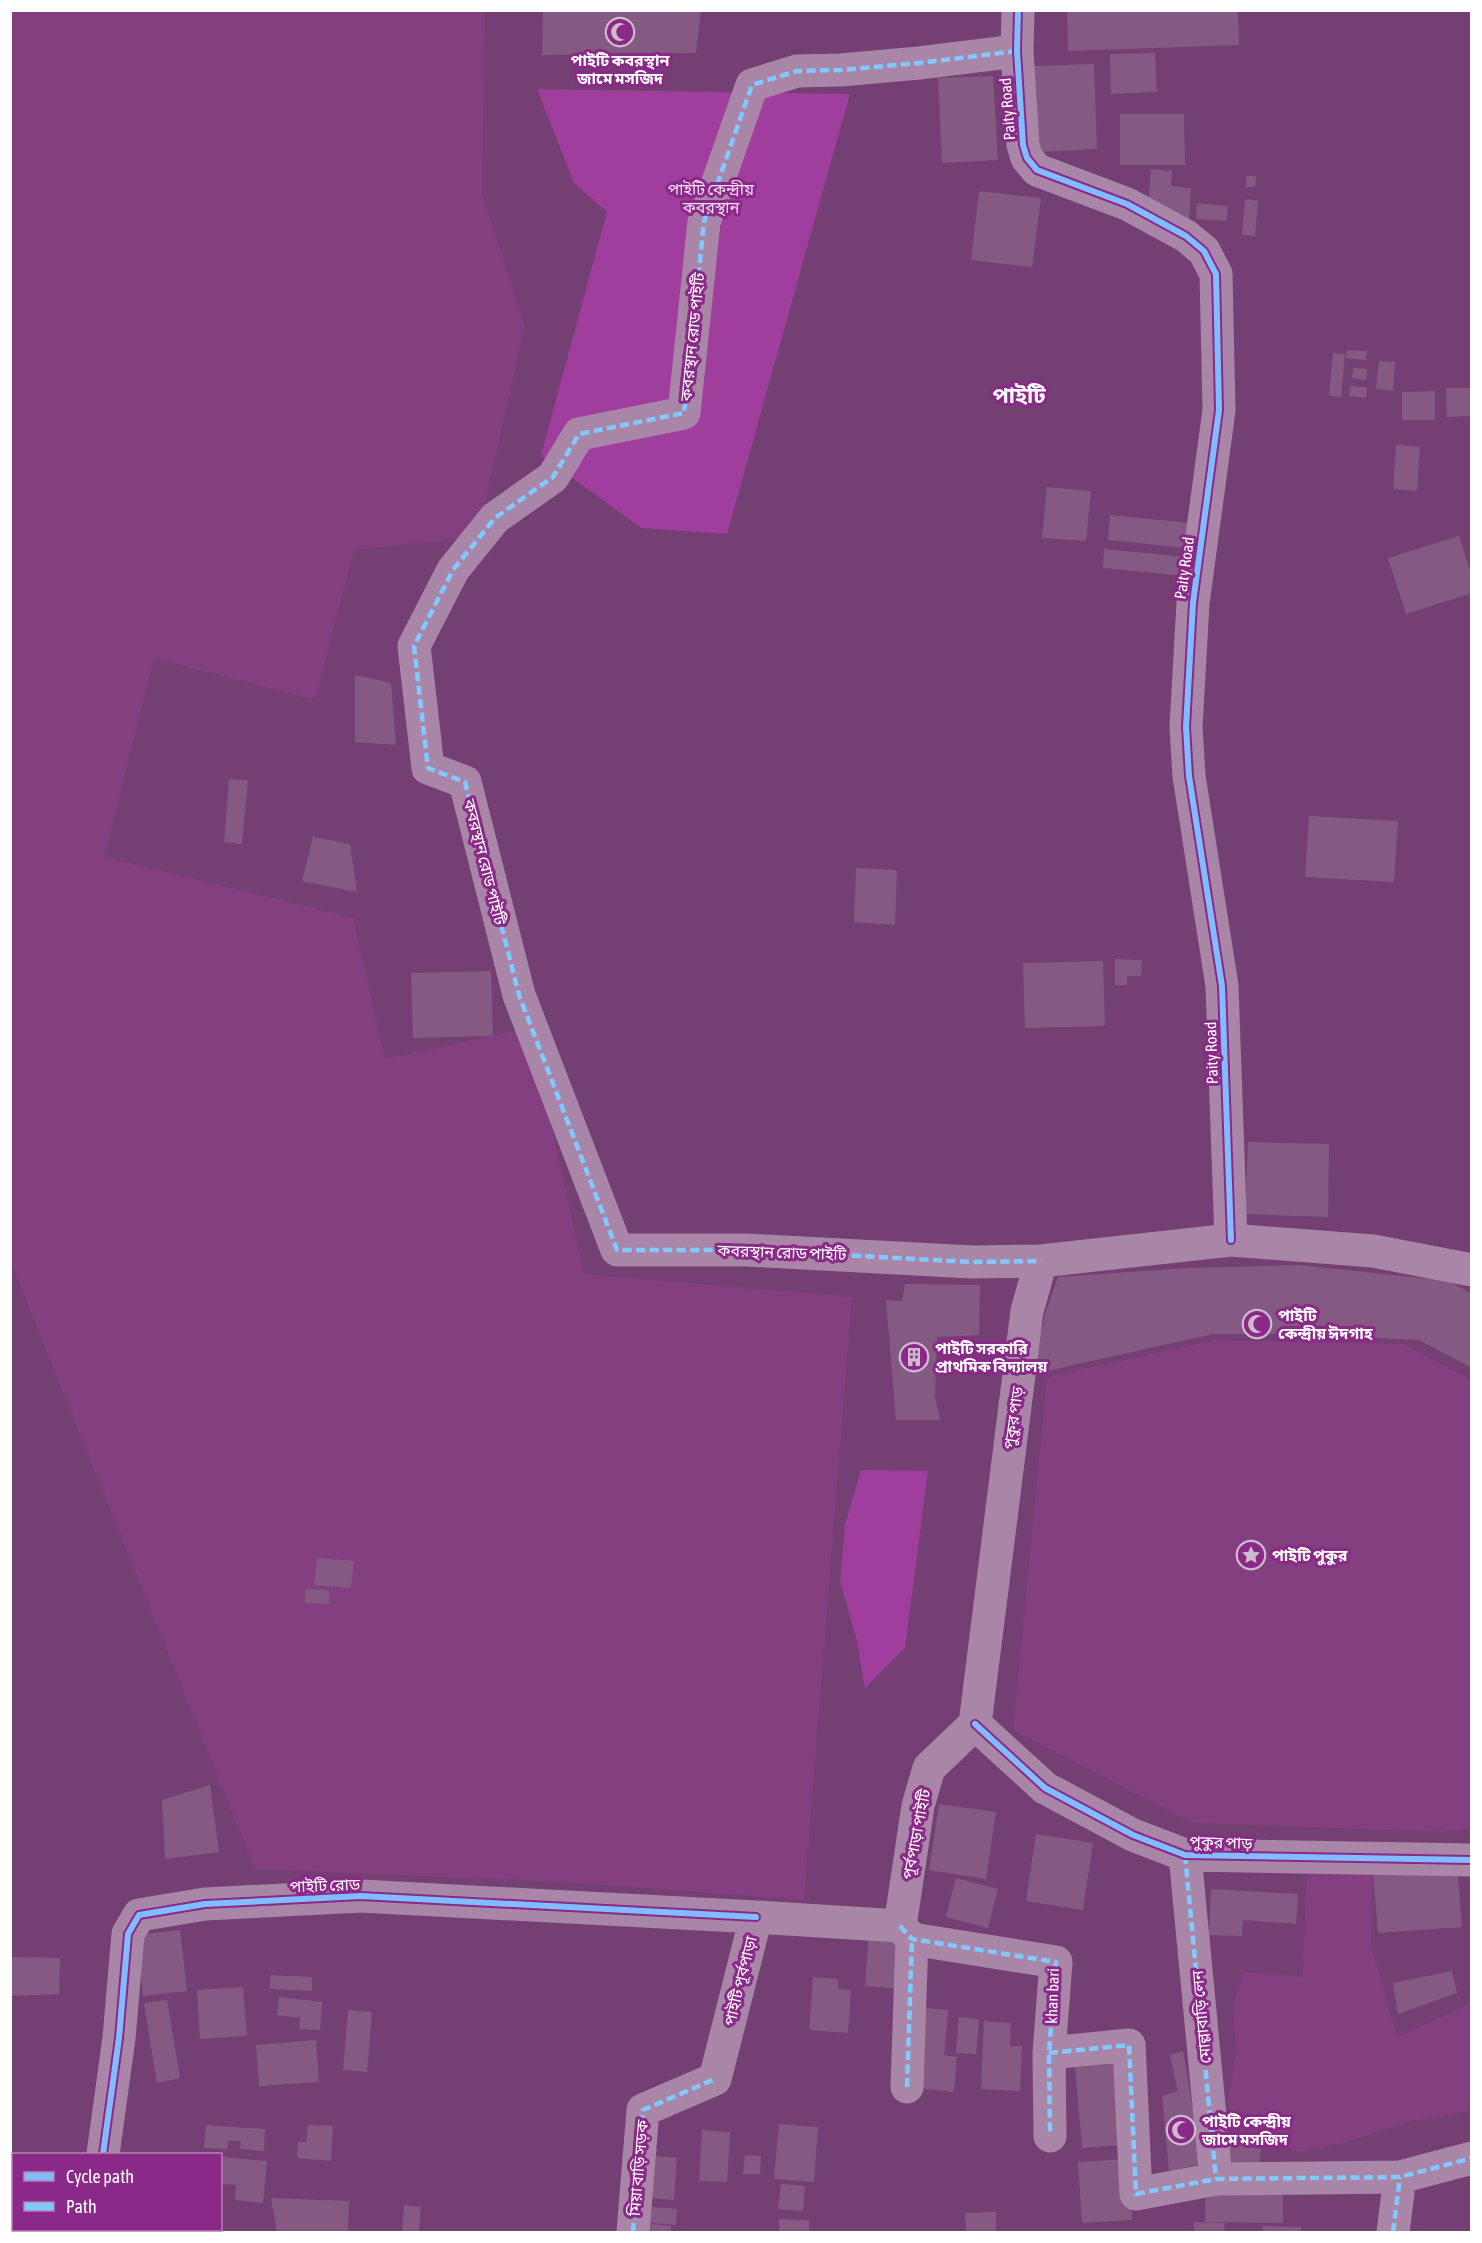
<svg xmlns="http://www.w3.org/2000/svg" width="1482" height="2243" viewBox="0 0 1482 2243" font-family="'Asap Condensed','Noto Sans Bengali',sans-serif">
	<style>
		.green { fill: #9f3e9d }
		.water { fill: #843f81 }
		.building { fill: #845a83 }
		.lines { fill: none; stroke-linecap: round; stroke-linejoin: round }
		.minor { stroke: #a986a8; stroke-width: 33 }
		.quiet { stroke: #80caff; stroke-width: 4.5; stroke-dasharray: 9 4.5; stroke-linecap: butt }
		.cycleway-casing { stroke: #8a2987; stroke-width: 10 }
		.cycleway { stroke: #80bcff; stroke-width: 6 }
		.labels { text-anchor: middle; dominant-baseline: central; stroke-width: 6; stroke-linejoin: round; paint-order: stroke }
		.poi-label { font-size: 16px; font-weight: bold; fill: #fff; stroke: #8a2987; text-anchor: start }
		.street-label { font-size: 16px; fill: #fff; stroke: #8a2987 }
		.park-label { font-size: 16px; fill: #f7dbf7; stroke: #8a2987 }
		.district-label { font-size: 22px; font-weight: bold; fill: #fff; stroke: #8a2987 }
	</style>
	<rect width="100%" height="100%" fill="#743f72"/>
	<!-- green -->
	<path class="green" d="M537 89 850 94 727 534 641 528 541 455 607 212 574 183Z
		M861 1470 928 1471 905 1648 865 1688 857 1641 840 1581 845 1525Z"/>
	<!-- water -->
	<path class="water" d="M11 11H485L482 195 525 326 477 537 354 550 315 700 154 658 104 857 353 918 385 1059 530 1028 584 1274 852 1297 804 1900 565 1882 255 1869 11 1262Z
		M1216 1340 1403 1344 1471 1380V1828L1442 1832 1193 1823 1013 1730 1047 1377Z
		M1310 1858H1373L1371 1945 1397 2037 1471 2003V2111L1416 2120 1351 2141 1300 2152 1265 2140 1227 2106 1236 2052 1233 2005 1244 1972 1303 1977 1305 1899Z"/>
	<!-- building -->
	<path class="building" d="M543 10H701L696 53 542 55Z
		M1067 10H1238L1239 45 1068 51Z
		M1155 53 1157 92 1111 94 1110 54Z
		M1094 64 1097 149 1038 152 1034 66Z
		M993 76 998 160 942 163 938 78Z
		M1120 114H1184L1185 165H1120Z
		M1151 169 1172 171 1171 186 1191 188 1189 223 1148 211Z
		M1246 176H1256L1255 187H1246Z
		M979 191 1041 198 1032 267 971 260Z
		M1245 199 1258 201 1255 236 1242 235Z
		M1197 203 1228 206 1226 221 1196 219Z
		M1347 350 1367 351 1366 360 1346 358Z
		M1333 353 1345 354 1341 397 1329 396Z
		M1379 361 1395 362 1393 391 1376 389Z
		M1353 368 1367 369 1366 380 1352 378Z
		M1350 386 1367 387 1366 398 1349 396Z
		M1446 388H1472V416L1447 417Z
		M1435 391V420H1402V392Z
		M1396 445 1420 447 1417 491 1393 489Z
		M1047 487 1091 491 1086 541 1042 538Z
		M1110 515 1190 523 1187 548 1108 540Z
		M1459 536 1472 577V593L1406 614 1388 558Z
		M1104 549 1187 557 1185 576 1103 568Z
		M355 675 391 683 396 745 355 742Z
		M229 779 248 780 242 844 224 842Z
		M1309 816 1398 821 1394 882 1305 877Z
		M313 837 350 844 357 892 302 881Z
		M856 868 897 870 895 925 854 922Z
		M1115 959 1142 960 1141 976H1127V985H1115Z
		M1103 961 1105 1026 1025 1028 1023 963Z
		M491 971 493 1036 413 1038 411 973Z
		M1248 1142 1329 1144 1328 1217 1245 1214Z
		M1300 1265 1449 1281 1472 1294V1368L1419 1340 1291 1334H1213L1033 1374 1045 1314 1058 1277 1187 1268Z
		M905 1284 980 1285 979 1335 937 1337 935 1397 940 1420H896L886 1300 902 1301Z
		M317 1558 354 1561 351 1588 314 1585Z
		M305 1589 329 1590V1604L305 1603Z
		M210 1785 219 1852 165 1859 162 1800Z
		M939 1804 996 1812 986 1879 929 1870Z
		M1036 1834 1093 1843 1083 1910 1026 1901Z
		M1457 1864 1462 1927 1378 1933 1373 1870Z
		M956 1878 998 1889 988 1928 946 1917Z
		M1211 1889 1298 1894 1296 1924 1243 1920 1242 1936 1209 1935Z
		M180 1930 187 1991 143 1996 136 1935Z
		M869 1933 895 1935 894 1945 907 1946 904 1989 865 1986Z
		M10 1957 60 1958 59 1994 10 1996Z
		M1452 1971 1457 1993 1398 2014 1393 1983Z
		M270 1975 312 1977V1991L270 1989Z
		M813 1977 838 1979V1989L851 1990 848 2033 809 2030Z
		M243 1987 247 2036 200 2039 197 1990Z
		M279 1997 322 2002 320 2030 299 2029 300 2018 277 2015Z
		M167 2000 180 2078 157 2083 144 2003Z
		M924 2008 948 2010 944 2055 957 2057 954 2092 917 2088Z
		M348 2010 372 2012 367 2072 343 2070Z
		M959 2017 979 2019 976 2054 956 2053Z
		M984 2021 1011 2023 1010 2046H1022L1020 2091 981 2089Z
		M316 2040 319 2082 259 2086 256 2045Z
		M1183 2051 1202 2164 1169 2171 1162 2096 1178 2091 1170 2055Z
		M1115 2063 1122 2145 1082 2148 1075 2066Z
		M779 2124 818 2127 814 2182 774 2179Z
		M206 2125 265 2129 264 2151 240 2149 241 2141H228L227 2149 204 2148Z
		M308 2125 333 2126 331 2161 297 2158 298 2142H306Z
		M702 2130 730 2132 727 2182 699 2181Z
		M1228 2137 1247 2138 1246 2147 1261 2149 1258 2170 1225 2172Z
		M644 2148 657 2149 656 2156 677 2158 674 2200 640 2197Z
		M745 2155 761 2156 760 2174H743Z
		M220 2157 267 2161 263 2203 235 2200 236 2185 221 2184Z
		M1129 2159 1132 2220 1082 2223 1078 2162Z
		M781 2184 805 2186 803 2211 778 2209Z
		M1206 2188 1283 2190V2223L1205 2222Z
		M271 2198 349 2201 348 2232H277Z
		M404 2205 421 2207 419 2232H402Z
		M642 2206 677 2209 676 2225 641 2222Z
		M996 2212V2232H966L965 2213Z
		M779 2219 809 2220V2232H779Z
		M1194 2222 1225 2223 1224 2232H1194Z
		M650 2224 671 2226V2232H650Z
		M1263 2226 1301 2227V2232H1263Z"/>
	<g class="lines">
		<!-- minor -->
		<path class="minor" d="M1018 10 1017 51 1023 145 1027 158 1037 170 1127 204 1186 236 1204 251 1216 274 1219 410 1193 603 1186 727 1189 776 1222 986 1231 1240
			M1017 51 919 63 841 70 797 71 752 85 704 222 684 413 579 434 553 477 495 518 453 570 414 646 428 768 465 782 519 995 617 1250H747L972 1262 1041 1261
			M975 1724 1027 1311 1041 1261 1231 1240 1373 1251 1472 1270
			M975 1724 1045 1788 1133 1835 1185 1855 1472 1860
			M1185 1855 1216 2179
			M900 1926 912 1939 1056 1962 1049 2053 1050 2136
			M900 1926 918 1806 929 1768 975 1724
			M1049 2053 1129 2045 1136 2194 1216 2179 1400 2177 1472 2158
			M907 2087 912 1939
			M103 2154 119 2038 128 1934 139 1915 205 1904 361 1896 756 1917
			M94 2232V2230
			M633 2232 643 2110 715 2079 756 1917 900 1926
			M1393 2232 1400 2177"/>
		<!-- quiet -->
		<path class="quiet" d="M1017 51 919 63 841 70 797 71 752 85 704 222 684 413 579 434 553 477 495 518 453 570 414 646 428 768 465 782 519 995 617 1250H747L972 1262 1041 1261
			M1185 1855 1216 2179
			M900 1926 912 1939 1056 1962 1049 2053 1050 2136
			M1049 2053 1129 2045 1136 2194 1216 2179 1400 2177 1472 2158
			M907 2087 912 1939
			M633 2232 643 2110 715 2079
			M1393 2232 1400 2177"/>
		<!-- cycleway casing -->
		<g class="cycleway-casing">
			<path id="cycleway" d="M1018 10 1017 51 1023 145 1027 158 1037 170 1127 204 1186 236 1204 251 1216 274 1219 410 1193 603 1186 727 1189 776 1222 986 1231 1240
				M975 1724 1045 1788 1133 1835 1185 1855 1472 1860
				M103 2154 119 2038 128 1934 139 1915 205 1904 361 1896 756 1917"/>
		</g>
		<!-- cycleway -->
		<use href="#cycleway" class="cycleway"/>
	</g>
	<!-- icons -->
	<defs>
		<g id="mosque-ring" transform="scale(1.5)"><circle r="9.5" fill="#8a2987" stroke="#cebcce" stroke-width="1.5"/><path d="M3.5-4.9A6 6 0 1 0 3.5 4.9A5 5 0 1 1 3.5-4.9Z" fill="#cebcce"/></g>
		<g id="building-ring" transform="scale(1.5)"><circle r="9.5" fill="#8a2987" stroke="#cebcce" stroke-width="1.5"/><path d="M-4-6H4V6H1V3H-1V6H-4ZM-2.5-4.3h1.7v1.8h-1.7ZM.8-4.3h1.7v1.8H.8ZM-2.5-1h1.7V.8h-1.7ZM.8-1h1.7V.8H.8Z" fill="#cebcce"/></g>
		<g id="sight-ring" transform="scale(1.5)"><circle r="9.5" fill="#8a2987" stroke="#cebcce" stroke-width="1.5"/><path d="M0-6L1.8-2.2L6-1.7L2.9 1.2L3.7 5.4L0 3.3L-3.7 5.4L-2.9 1.2L-6-1.7L-1.8-2.2Z" fill="#cebcce"/></g>
	</defs>
	<g fill-rule="evenodd">
		<use href="#mosque-ring" x="620" y="32"/>
		<use href="#mosque-ring" x="1257" y="1324"/>
		<use href="#building-ring" x="914" y="1357"/>
		<use href="#sight-ring" x="1251" y="1555"/>
		<use href="#mosque-ring" x="1181" y="2130"/>
	</g>
	<g class="labels">
		<!-- poi labels -->
		<g class="poi-label">
			<text x="620" y="60" text-anchor="middle">পাইটি কবরস্থান<tspan x="620" dy="18">জামে মসজিদ</tspan></text>
			<text x="1278" y="1315">পাইটি<tspan x="1278" dy="18">কেন্দ্রীয় ঈদগাহ</tspan></text>
			<text x="935" y="1348">পাইটি সরকারি<tspan x="935" dy="18">প্রাথমিক বিদ্যালয়</tspan></text>
			<text x="1272" y="1555">পাইটি পুকুর</text>
			<text x="1202" y="2121">পাইটি কেন্দ্রীয়<tspan x="1202" dy="18">জামে মসজিদ</tspan></text>
		</g>
		<!-- street labels -->
		<g class="street-label">
			<text transform="translate(1007 109) rotate(-94)">Paity Road</text>
			<text transform="translate(692 337) rotate(-84)">কবরস্থান রোড পাইটি</text>
			<text transform="translate(1184 568) rotate(-82)">Paity Road</text>
			<text transform="translate(485 862) rotate(76)">কবরস্থান রোড পাইটি</text>
			<text transform="translate(1211 1053) rotate(-92)">Paity Road</text>
			<text transform="translate(782 1252) rotate(2)">কবরস্থান রোড পাইটি</text>
			<text transform="translate(1013 1418) rotate(-82)">পুকুর পাড়</text>
			<text transform="translate(916 1834) rotate(-79)">পূর্বপাড়া পাইটি</text>
			<text transform="translate(1221 1842) rotate(2)">পুকুর পাড়</text>
			<text transform="translate(325 1885) rotate(-2)">পাইটি রোড</text>
			<text transform="translate(740 1981) rotate(-76)">পাইটি পূর্বপাড়া</text>
			<text transform="translate(1052 1996) rotate(-88)">khan bari</text>
			<text transform="translate(1201 2017) rotate(-95)">মোল্লাবাড়ি লেন</text>
			<text transform="translate(638 2168) rotate(-85)">মিয়া বাড়ি সড়ক</text>
		</g>
		<!-- park labels -->
		<g class="park-label">
			<text x="711" y="189">পাইটি কেন্দ্রীয়<tspan x="711" dy="18">কবরস্থান</tspan></text>
		</g>
		<!-- district labels -->
		<g class="district-label">
			<text x="1019" y="395">পাইটি</text>
		</g>
	</g>
	<!-- border -->
	<rect width="1482" height="2243" fill="none" stroke="#ffffff" stroke-width="24"/>
	<!-- legend -->
	<rect x="12" y="2153" width="210" height="78" fill="#8a2987" stroke="#b97fb7" stroke-width="1.5"/>
	<rect x="24" y="2172" width="30" height="9" fill="#80bcff" stroke="#b97fb7" stroke-width="1.5"/>
	<text x="66" y="2183" font-size="18" fill="#ffffff">Cycle path</text>
	<rect x="24" y="2202" width="30" height="9" fill="#80caff" stroke="#b97fb7" stroke-width="1.5"/>
	<text x="66" y="2213" font-size="18" fill="#ffffff">Path</text>
</svg>
